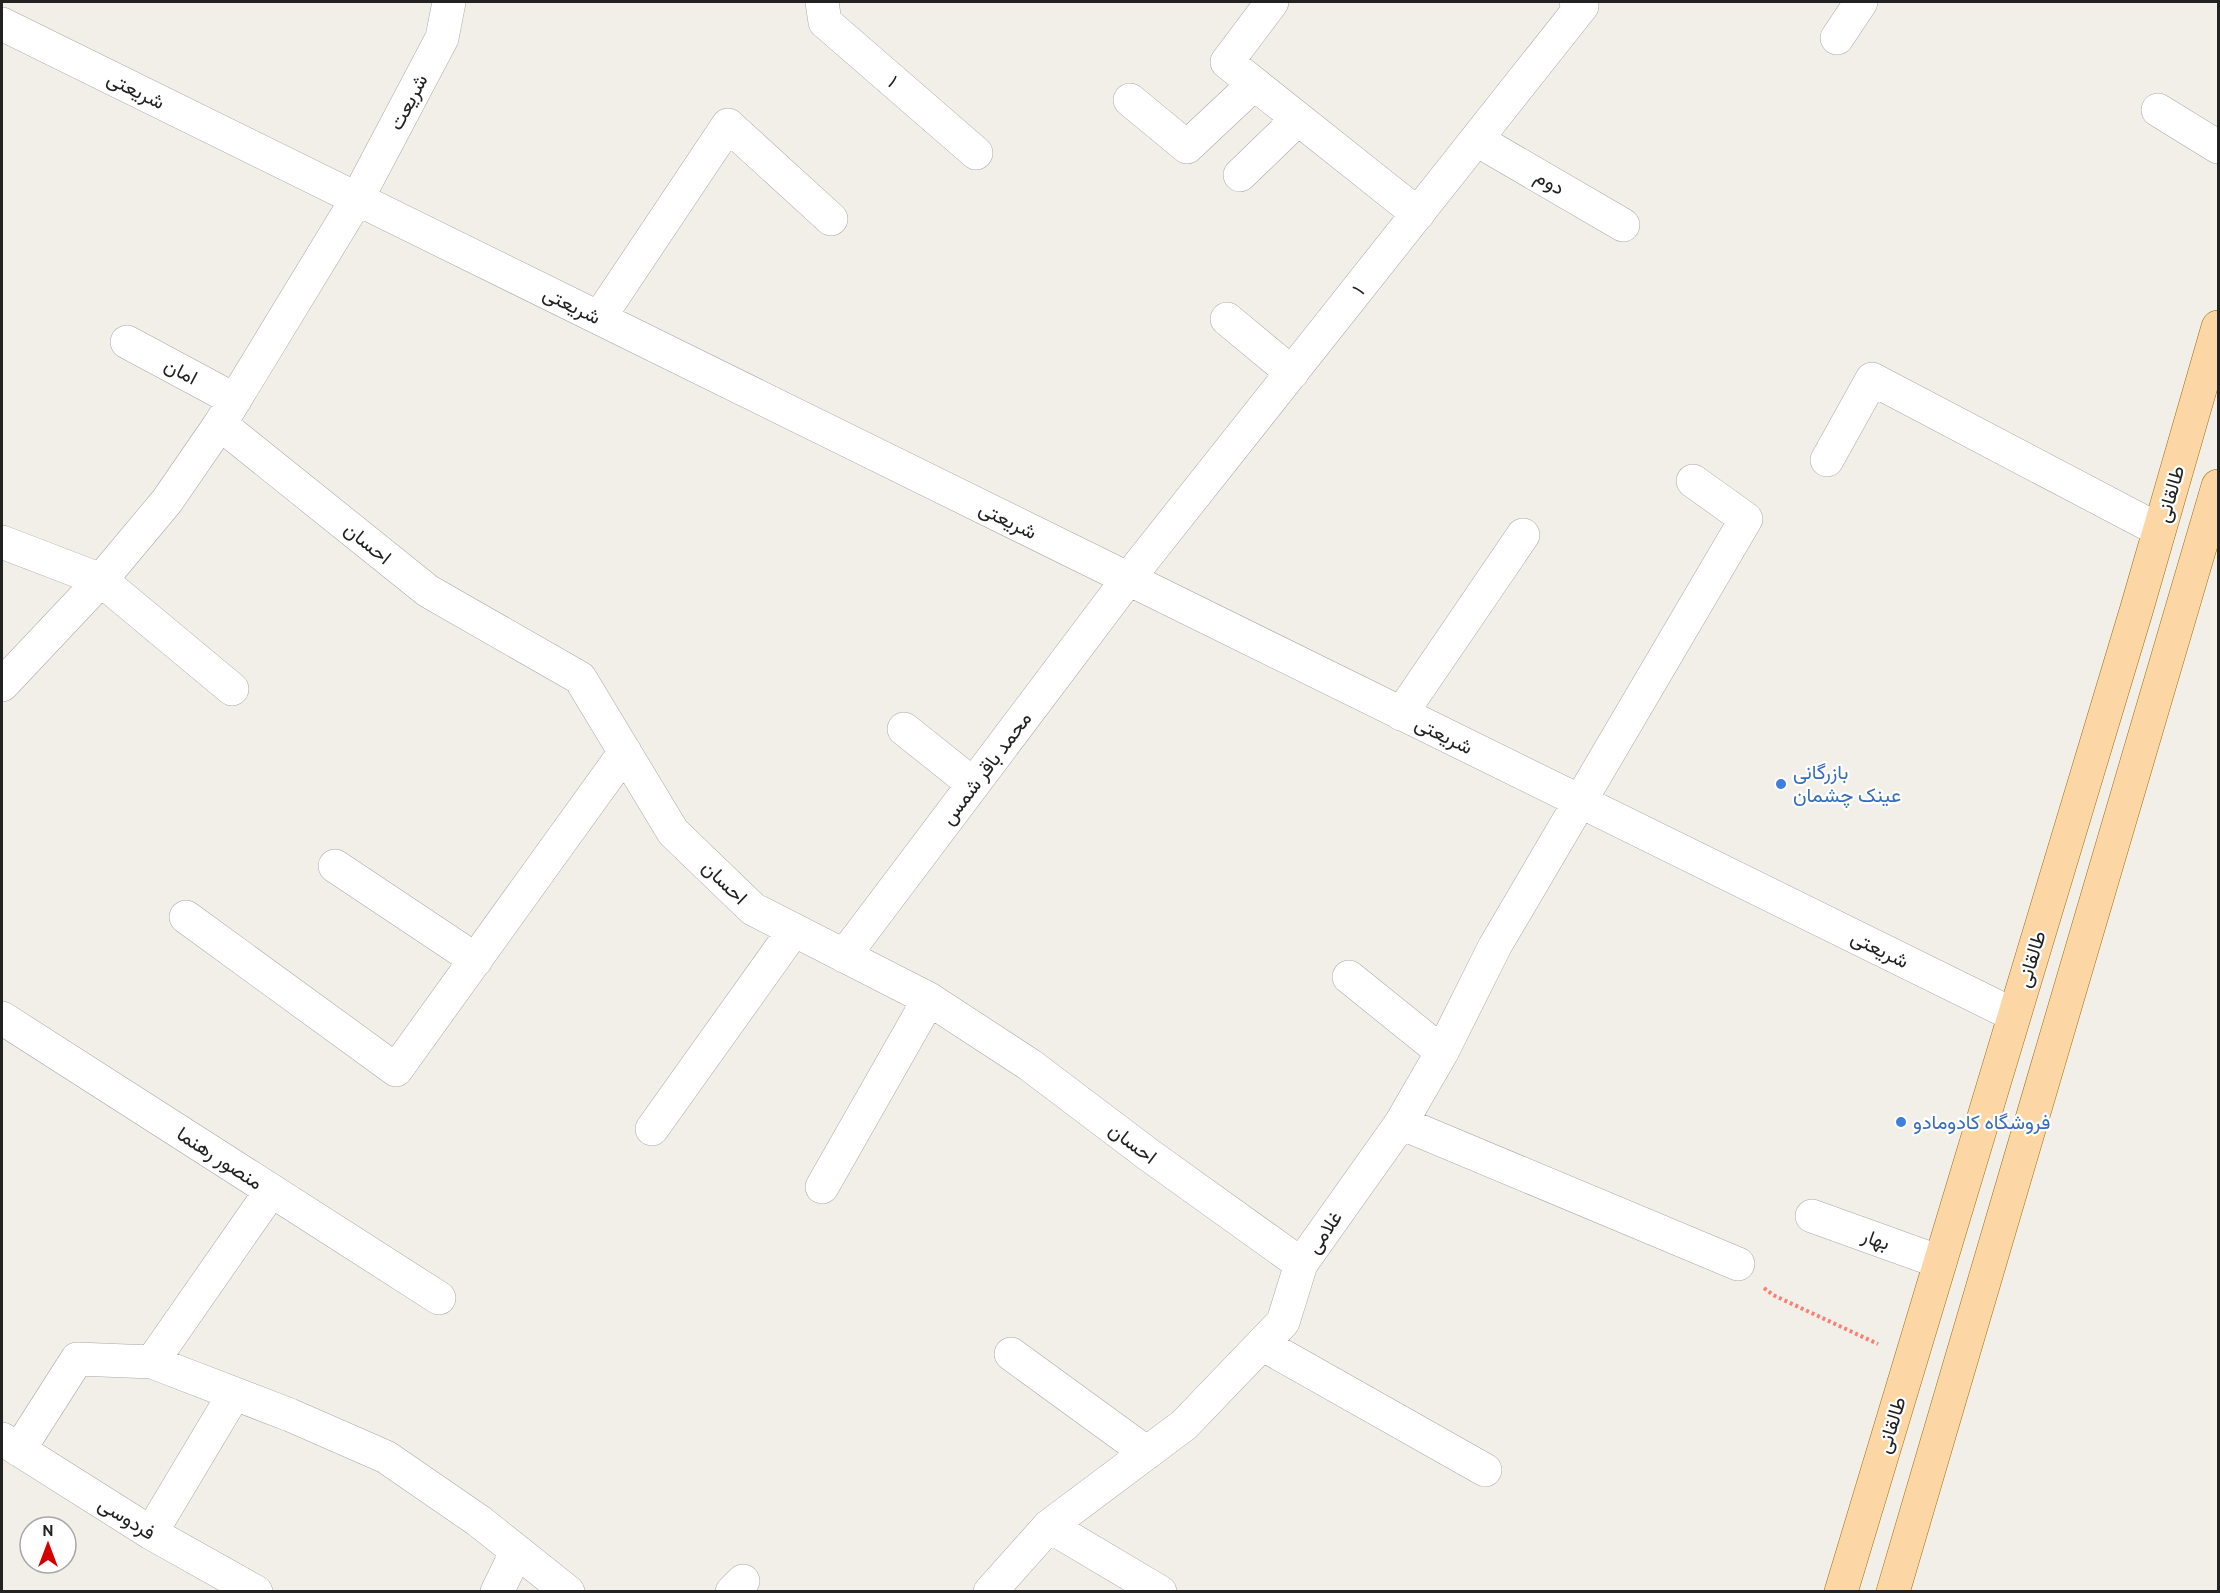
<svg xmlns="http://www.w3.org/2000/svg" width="2220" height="1593" viewBox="0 0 2220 1593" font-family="Cabin,Vazirmatn,sans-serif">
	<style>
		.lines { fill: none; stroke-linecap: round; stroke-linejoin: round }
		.minor-casing { stroke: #a9a9a9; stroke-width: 34 }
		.major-casing { stroke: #a06b00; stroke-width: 34 }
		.path { stroke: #fa8072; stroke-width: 4; stroke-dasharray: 3 3; stroke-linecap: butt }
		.minor { stroke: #fff; stroke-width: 33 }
		.major { stroke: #fcd6a4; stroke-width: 33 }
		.shop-dot { fill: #3f7fe0; stroke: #fff; stroke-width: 2 }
		.labels { text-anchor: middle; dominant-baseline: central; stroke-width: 4.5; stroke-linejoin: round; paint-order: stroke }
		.street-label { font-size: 20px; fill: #222; stroke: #fff }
		.shop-label { font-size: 20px; fill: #366cbe; stroke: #fff; text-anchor: start }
	</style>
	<rect width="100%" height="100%" fill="#f2efe9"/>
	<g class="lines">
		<!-- minor casing -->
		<g class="minor-casing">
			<path id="minor" d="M822 2 825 22 976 153
				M1272 2 1227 62 1418 214
				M2 24 2014 1015
				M1837 38 1861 2
				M1130 100 1187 147 1254 84
				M2158 110 2218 147
				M1477 140 1623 225
				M1240 175 1298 119
				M599 318 728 125 831 219
				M1227 319 1292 373
				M127 342 235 400
				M220 424 428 591 580 678 673 832 753 909 929 999 1030 1065 1149 1155 1301 1264
				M1827 460 1872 379 2159 530
				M2 542 101 580 232 689
				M2 685 101 580 167 501 220 424 357 199 442 38 449 2
				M1401 714 1523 535
				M904 729 973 784
				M335 866 476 960
				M186 917 396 1070 625 752
				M844 956 1128 579 1582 6 1576 2
				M1349 977 1442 1052
				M2 1018 439 1298
				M1401 1123 1738 1264
				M652 1129 794 930
				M822 1187 929 999
				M1812 1216 1940 1262
				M1262 1344 1485 1470
				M1011 1354 1147 1453
				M152 1362 290 1415 386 1457 479 1521 568 1592
				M2 1439 151 1533 256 1592
				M19 1450 77 1359 152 1362 271 1191
				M1049 1526 1160 1592
				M151 1533 234 1394
				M497 1592 517 1551
				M732 1592 743 1581
				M990 1592 1049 1526 1184 1425 1283 1322 1301 1264 1401 1123 1442 1052 1495 946 1746 519 1693 481"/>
		</g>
		<!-- major casing -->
		<g class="major-casing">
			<path id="major" d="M1841 1592 2137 608 2218 327
				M1893 1592 2218 486"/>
		</g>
		<!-- path -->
		<path class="path" d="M1764 1288 1773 1295 1878 1344"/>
		<!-- minor -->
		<use href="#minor" class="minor"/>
		<!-- major -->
		<use href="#major" class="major"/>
	</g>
	<!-- markers -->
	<g class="shop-dot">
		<circle cx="1781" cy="784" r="6"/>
		<circle cx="1901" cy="1122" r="6"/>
	</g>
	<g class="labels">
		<!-- street labels -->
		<g class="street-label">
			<text transform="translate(893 81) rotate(41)">۱</text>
			<text transform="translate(136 90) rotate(26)">شریعتی</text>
			<text transform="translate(408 102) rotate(-62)">شریعت</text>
			<text transform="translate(1550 182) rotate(30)">دوم</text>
			<text transform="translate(1358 290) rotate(-52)">۱</text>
			<text transform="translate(572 305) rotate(26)">شریعتی</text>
			<text transform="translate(181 371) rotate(28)">امان</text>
			<text transform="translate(2170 494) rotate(-74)">طالقانی</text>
			<text transform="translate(1008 520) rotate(26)">شریعتی</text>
			<text transform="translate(368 543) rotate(39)">احسان</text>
			<text transform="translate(1444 735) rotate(26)">شریعتی</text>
			<text transform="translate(986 768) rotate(-53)">محمد باقر شمس</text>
			<text transform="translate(725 882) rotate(44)">احسان</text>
			<text transform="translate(1880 949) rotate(26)">شریعتی</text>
			<text transform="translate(2031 959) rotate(-73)">طالقانی</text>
			<text transform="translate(1133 1143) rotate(37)">احسان</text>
			<text transform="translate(220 1158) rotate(33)">منصور رهنما</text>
			<text transform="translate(1324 1232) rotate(-55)">غلامی</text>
			<text transform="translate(1876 1239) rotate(20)">بهار</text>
			<text transform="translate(1891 1425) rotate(-73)">طالقانی</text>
			<text transform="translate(127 1518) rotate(32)">فردوسی</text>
		</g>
		<!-- shop labels -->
		<g class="shop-label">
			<text x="1793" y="772">بازرگانی<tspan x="1793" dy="23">عینک چشمان</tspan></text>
			<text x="1913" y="1122">فروشگاه کادومادو</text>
		</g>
	</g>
	<!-- border -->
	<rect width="2220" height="1593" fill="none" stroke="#222222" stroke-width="6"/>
	<!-- north arrow -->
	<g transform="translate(48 1545)"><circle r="28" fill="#ffffff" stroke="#a7a7a7" stroke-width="1.5"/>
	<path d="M0-4.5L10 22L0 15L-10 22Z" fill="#d40000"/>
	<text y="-9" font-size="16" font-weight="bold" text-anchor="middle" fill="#222222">N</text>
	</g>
</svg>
